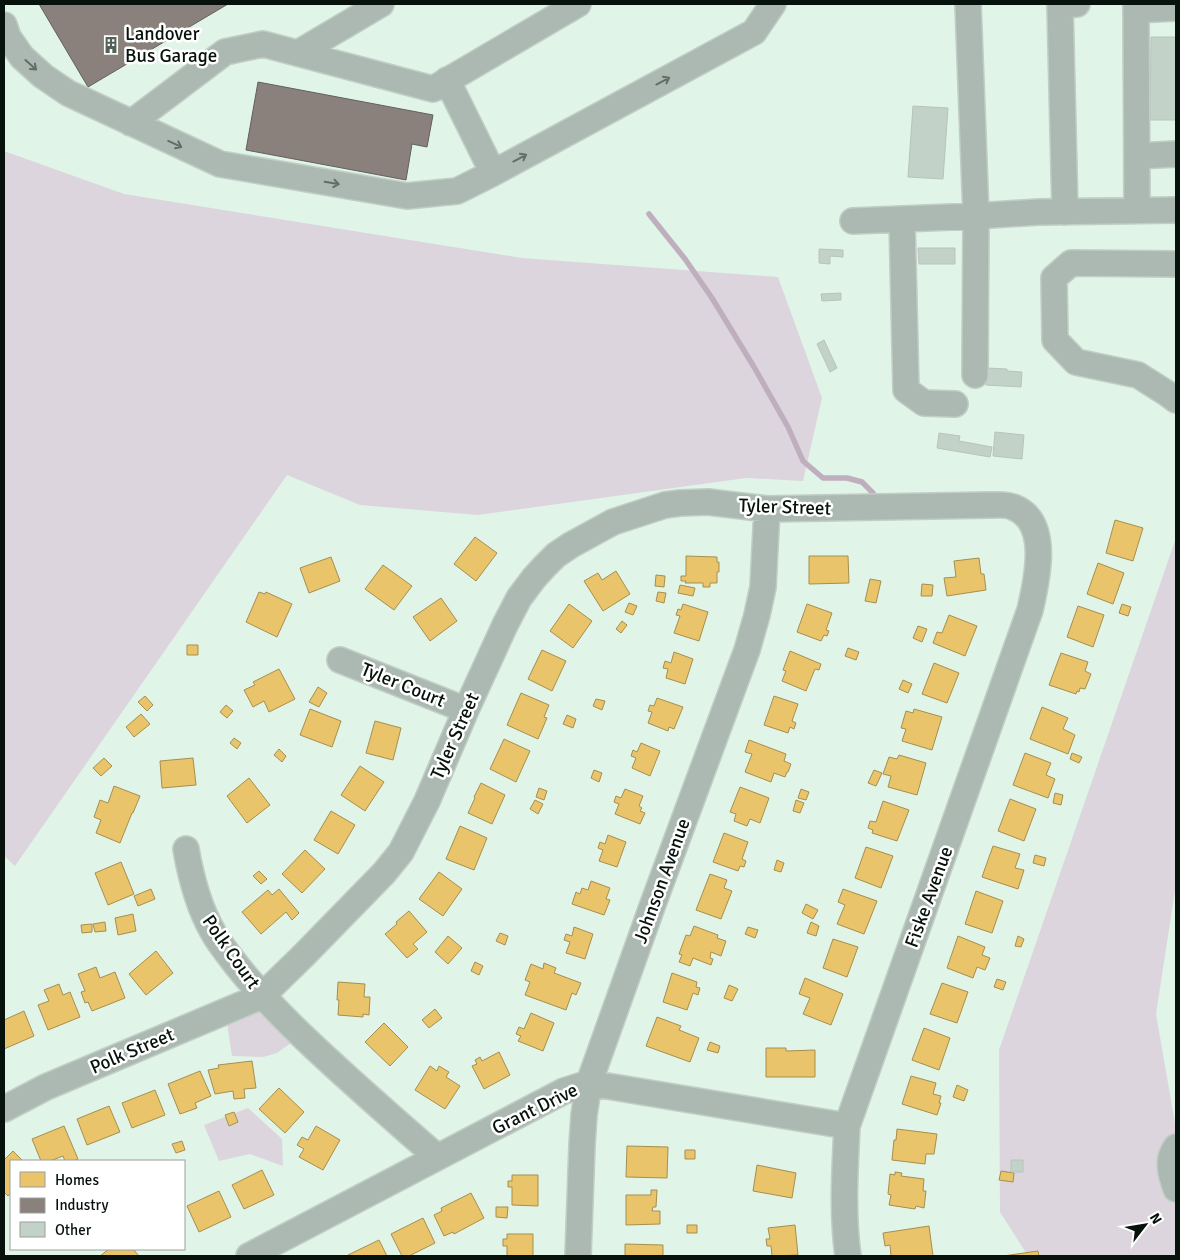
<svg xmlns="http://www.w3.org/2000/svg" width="1180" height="1260" viewBox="0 0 1180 1260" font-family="Signika,sans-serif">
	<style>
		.green { fill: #dcd5dd }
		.homes { fill: #e9c46a; stroke: #a58f4e }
		.industry { fill: #8a817c; stroke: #62605a }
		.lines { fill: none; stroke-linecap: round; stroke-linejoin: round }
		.stream { stroke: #bfafbe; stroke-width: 5.5 }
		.building { fill: #c3d2c9; stroke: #b6c4bb }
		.minor-casing { stroke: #c0cec5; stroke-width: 28 }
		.minor { stroke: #acb9b2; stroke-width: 25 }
		.oneway { stroke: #616e67 }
		.labels { text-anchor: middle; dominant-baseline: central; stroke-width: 5; stroke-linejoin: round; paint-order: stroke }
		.poi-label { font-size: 19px; fill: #06120b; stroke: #fff; text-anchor: start }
		.street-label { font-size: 19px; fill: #06120b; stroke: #fff }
	</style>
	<rect width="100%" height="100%" fill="#e1f4e8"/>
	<!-- green -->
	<path class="green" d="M4 151 124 194 522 258 778 277 822 398 803 481 746 478 478 515 360 505 287 475 15 866 4 856Z
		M1176 538V884L1156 1014 1176 1129V1256H1028L1000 1212 999 1050Z
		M267 1009 295 1040 277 1053 263 1057 232 1056 227 1023 235 1013Z
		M248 1108 282 1139 283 1166 250 1154 219 1161 204 1125Z"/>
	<!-- homes -->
	<path class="homes" d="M1115 520 1143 528 1133 561 1106 553Z
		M475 537 497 553 476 581 454 564Z
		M686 556 717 557V562H719V572H717V583H710V587H703V583H685L686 581H681V576H686Z
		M809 556H848L849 583 809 584Z
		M331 557 340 581 309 593 300 568Z
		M979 558 981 574H984L986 590 947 596 944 578 956 577 954 561Z
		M1098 563 1124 573 1113 604 1087 594Z
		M383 565 412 586 394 610 365 589Z
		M616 571 630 594 603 611 584 581 598 573 602 580Z
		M656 575 665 576 664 587 655 586Z
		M870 579 881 581 876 603 865 601Z
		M922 584 933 585 932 596H921Z
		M680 585 695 588 693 596 678 593Z
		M259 592 265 594 266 592 292 604 277 637 246 622Z
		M658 592 666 593 664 603 656 601Z
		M441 598 457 621 430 641 413 617Z
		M629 603 637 606 633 615 625 612Z
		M569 604 592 621 573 648 550 631Z
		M683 604 708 612 699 641 674 633 680 616 676 615 678 609 681 610Z
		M807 604 832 613 826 630 829 631 827 636 824 635 821 641 797 632Z
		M1122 604 1131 607 1128 616 1119 613Z
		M1078 606 1104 615 1093 647 1067 637Z
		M949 615 977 626 965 656 933 643 937 632 942 633Z
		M622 621 627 625 621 633 616 629Z
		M918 626 927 629 922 642 913 638Z
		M187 645H198V655H187Z
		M848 648 859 652 856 660 845 656Z
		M542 650 566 661 552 691 528 679Z
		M790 651 821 664 819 670 815 669 806 691 782 681 786 671 783 670Z
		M674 652 693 659 685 684 666 678 668 669 663 668 665 661 671 663Z
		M1061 653 1088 662 1085 671 1091 674 1085 689 1080 688 1079 692 1077 691 1076 694 1049 685Z
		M934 663 959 673 947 703 922 694Z
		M279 669 295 699 269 712 264 701 253 707 244 690 255 685 253 682Z
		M903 680 912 684 908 693 899 689Z
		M318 687 327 693 319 707 309 702Z
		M521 693 549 705 544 717 547 718 538 739 507 725Z
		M145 696 153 705 147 711 138 702Z
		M774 696 798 704 792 721 796 723 794 729 790 727 788 733 764 725Z
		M657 698 683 707 674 729 669 727 668 731 648 723 652 712 648 711 650 705 654 706Z
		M596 699 605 701 602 710 593 706Z
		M226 705 233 711 227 718 220 712Z
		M1042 707 1068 718 1063 729 1075 735 1068 754 1030 739Z
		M310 709 341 721 332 747 300 735Z
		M914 709 942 717 932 750 902 741 906 729 901 728 906 711 913 713Z
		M141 714 150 724 134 737 126 727Z
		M567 715 576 719 573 728 563 724Z
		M375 721 401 728 393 760 366 753Z
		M234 738 241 743 237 749 230 743Z
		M504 739 530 751 516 782 490 769Z
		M749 740 786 754 784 761 791 764 788 772H787L785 777 774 773 771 782 745 772 752 754 745 752Z
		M641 743 660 751 650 776 632 768 636 758 631 756 633 750 637 752Z
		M279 749 286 756 282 762 274 755Z
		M1025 753 1051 763 1046 775 1055 779 1048 798 1013 785Z
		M1072 753 1082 757 1079 763 1070 759Z
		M899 755 926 763 917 795 888 787 891 776 883 774 889 757 897 759Z
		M104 758 112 766 101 776 93 768Z
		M193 758 196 785 162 788 160 761Z
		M360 766 384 782 365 811 341 795Z
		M594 770 602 773 599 782 591 778Z
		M874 770 882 773 876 786 868 783Z
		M249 778 270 805 247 823 227 796Z
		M481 783 505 795 492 824 468 813 475 798 474 797Z
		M114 786 140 796 133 813H132L120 843 96 833 101 820 94 817 100 800 108 803Z
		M740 787 769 798 760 823 750 819 747 826 734 821 736 814 730 812Z
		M539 788 547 791 544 800 536 797Z
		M625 789 643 796 639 806 642 808 640 811 645 813 640 824 615 814 619 804 614 802 616 796 621 798Z
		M801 789 809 792 806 800 798 798Z
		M1055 793 1063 795 1061 805 1053 803Z
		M1010 799 1036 809 1024 841 998 831Z
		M535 800 543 804 538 814 530 809Z
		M796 800 804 803 800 813 793 811Z
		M883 801 909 810 897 841 872 833 873 830 868 828 870 821 876 822Z
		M331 811 355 825 338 854 314 840Z
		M460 826 487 838 474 870 446 859Z
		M724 833 748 842 742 859 746 861 744 867 740 866 738 871 713 862Z
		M608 835 626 842 617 867 599 861 603 850 598 848 600 842 605 844Z
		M993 846 1020 854 1015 868 1024 870 1018 889 982 877Z
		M866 847 893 856 881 888 855 878Z
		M305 850 325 869 302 893 282 874Z
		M1035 855 1046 858 1044 866 1033 863Z
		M777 860 784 863 781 872 774 870Z
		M121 862 134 894 108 905 95 873Z
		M259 871 267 879 261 884 253 876Z
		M439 872 462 889 443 916 419 899Z
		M710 874 727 880 724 888 732 891 721 919 696 910Z
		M591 881 610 888 606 899 610 900 604 915 572 904 576 892 580 894 582 888 588 890Z
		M151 889 155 899 138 906 134 896Z
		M279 889 299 913 292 920 286 912 261 934 242 912 268 890 272 895Z
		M843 889 877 901 864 934 837 924 845 905 838 902Z
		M976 891 1003 901 992 933 965 924Z
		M806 904 818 910 813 919 802 913Z
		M409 911 427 932 413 944 418 949 407 958 385 934 397 924 396 922Z
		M133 914 136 931 118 935 115 918Z
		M105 922 106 931 95 932 93 924Z
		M811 922 819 926 816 936 807 933Z
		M92 924V932L82 933 81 925Z
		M694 926 718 935 717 938 726 941 721 956 711 952 710 958 713 959 711 965 693 958 690 966 679 962 682 955 679 954 686 935 690 936Z
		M574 927 593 934 585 959 566 953 570 942 564 940 566 934 572 936Z
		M748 927 758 930 755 938 745 934Z
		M500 933 508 936 505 945 496 941Z
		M448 936 462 948 448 964 435 952Z
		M958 936 985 947 982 955 990 958 985 970 977 967 973 978 947 968Z
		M1018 936 1024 939 1021 947 1015 946Z
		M833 939 858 947 847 977 823 968Z
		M156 951 173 973 146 995 129 974Z
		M475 962 483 966 479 975 471 971Z
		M544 963 556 968 554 973 581 983 576 995 572 993 566 1010 525 995 530 982 525 980 531 964 543 969Z
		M96 967 100 978 115 972 125 998 92 1011 88 1002 85 1003 81 992 85 991 78 974Z
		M672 973 697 982 696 987 700 988 698 995 693 993 687 1010 663 1002Z
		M805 978 843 994 831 1025 803 1014 810 998 799 994Z
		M997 979 1006 982 1003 990 994 987Z
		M338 982 365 984 364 997H370L369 1015 363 1014V1017L338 1015 339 1000H337Z
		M942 983 968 992 957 1023 930 1014Z
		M59 984 63 995 70 992 80 1017 48 1030 38 1005 49 1001 44 990Z
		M729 985 738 989 732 1001 724 998Z
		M435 1009 442 1018 429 1028 422 1020Z
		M24 1011 34 1036 4 1049V1020Z
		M531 1013 554 1023 543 1051 518 1041 521 1036 516 1034 519 1027 524 1029Z
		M657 1017 681 1026 679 1030 699 1038 690 1062 646 1046Z
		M384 1023 408 1047 390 1066 365 1042Z
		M924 1028 950 1038 939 1070 912 1060Z
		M710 1042 720 1046 718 1053 707 1050Z
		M766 1048H786V1051L815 1050V1077H766Z
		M499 1052 510 1075 484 1089 472 1066 477 1064 475 1060 480 1057 482 1061Z
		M252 1061 256 1088 244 1089 245 1098 234 1099 233 1091 215 1094 208 1070 219 1068 218 1065Z
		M430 1066 437 1071 439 1066 449 1072 446 1077 460 1086 445 1109 415 1090Z
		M200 1071 211 1096 195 1103 197 1108 180 1114 168 1084Z
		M911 1076 936 1083 933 1094 941 1096 939 1103H941L937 1115 902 1104Z
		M957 1085 968 1090 964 1101 953 1097Z
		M279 1088 304 1112 285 1133 259 1109Z
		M155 1090 165 1115 132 1128 122 1103Z
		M109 1106 120 1132 87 1145 77 1119Z
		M234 1112 238 1122 229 1126 225 1115Z
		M64 1126 78 1159 73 1161H65L63 1156 50 1161H41L32 1139Z
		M316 1126 340 1140 323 1170 299 1157 304 1149 297 1145 302 1137 308 1140Z
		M897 1129 937 1134 934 1154H926L925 1164 892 1160 894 1140H896Z
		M182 1141 185 1150 176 1153 172 1144Z
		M627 1146 668 1147 667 1178 626 1177Z
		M685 1150H695V1159H685Z
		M13 1151 23 1161H11V1193L8 1196 4 1192V1160Z
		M757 1165 796 1173 792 1198 753 1191Z
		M262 1170 274 1195 244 1209 232 1185Z
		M1001 1171 1014 1173 1013 1182 999 1180Z
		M895 1172 902 1173 901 1176 924 1179 923 1191H926L924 1208 916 1206 915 1209 889 1205 891 1195 888 1194 890 1174 895 1175Z
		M512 1175H538V1206L512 1205V1187H508V1181H512Z
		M651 1190H657L656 1207H653L652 1211H660V1224L626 1225V1195H651Z
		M219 1191 231 1217 199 1232 187 1206Z
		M471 1193 484 1218 454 1234 453 1232 444 1236 434 1215 442 1211 441 1208Z
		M496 1207H508L507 1218 496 1217Z
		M423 1218 435 1243 409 1256H402L391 1234Z
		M687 1225H697V1233H687Z
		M795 1225 798 1255 772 1256 771 1246H767L766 1239H770L768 1228Z
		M929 1226 933 1256H891L890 1245 885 1246 883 1233Z
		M507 1234H533V1256H507V1246H503V1239H507Z
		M379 1240 387 1256H349L348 1255Z
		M625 1244 663 1245V1256H625Z
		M109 1249H133L139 1256H100Z
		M1038 1251 1039 1256H1003Z"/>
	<!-- industry -->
	<path class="industry" d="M39 4H228L88 87Z
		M258 82 433 115 427 147 412 144 406 180 246 150Z"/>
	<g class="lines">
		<!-- stream -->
		<path class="stream" d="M649 214 685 259 712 298 754 367 788 427 803 461 823 478H847L862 482 873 493"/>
	</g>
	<!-- building -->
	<path class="building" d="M1151 37H1176V120H1150Z
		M913 106 948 108 943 179 908 177Z
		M918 248H955V264H919Z
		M819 249 843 250V257L830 256V264L819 263Z
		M841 293V300L822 301 821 294Z
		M824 340 837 368 830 372 817 344Z
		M987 368 1007 369V371L1022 372 1021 387 986 385Z
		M995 432 1024 435 1022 459 993 456Z
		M939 433 960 436 959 441 992 447 990 457 937 448Z
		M1011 1160H1023V1172H1011Z"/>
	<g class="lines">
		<!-- minor casing -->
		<g class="minor-casing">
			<path id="minor" d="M968 4 976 216 1039 212 1176 210
				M1136 4 1137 210
				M1136 10 1176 8
				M4 25 8 37 22 57 43 76 68 93 220 164 407 196 457 191 493 173 754 32 773 4
				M298 53 381 4
				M447 80 493 173
				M131 123 225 52 263 44 433 89 578 4
				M1137 156 1176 154
				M1065 212 1060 5 1077 4
				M902 219 906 390 924 403 955 404
				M853 221 976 216 975 375
				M1176 264 1071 263 1054 278 1055 340 1076 362 1138 375 1168 394 1176 400
				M340 660 466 710
				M186 849C191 878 198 906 213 932 217 940 223 947 228 954 247 980 268 1002 291 1025 338 1071 388 1114 437 1157
				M4 1109 46 1087 262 996 304 955 384 873 401 852 427 801 466 710 505 625 519 598 534 578 545 566 556 555 571 545 613 522 665 505 680 503 708 502 767 509 990 505C997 505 1006 504 1013 507 1051 521 1037 580 1030 610L847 1126C845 1169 842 1213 848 1256
				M1176 1147C1166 1160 1171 1175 1176 1189
				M249 1256 564 1091 589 1083 847 1126
				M578 1256 582 1145 584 1115 589 1083 653 904 747 650 757 615 763 587 767 509"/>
		</g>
		<!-- minor -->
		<use href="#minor" class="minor"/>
	</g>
	<!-- one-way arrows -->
	<defs><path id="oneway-shaft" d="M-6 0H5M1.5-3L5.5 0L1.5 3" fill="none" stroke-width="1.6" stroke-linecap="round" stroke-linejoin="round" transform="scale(1.25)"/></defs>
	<g class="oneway">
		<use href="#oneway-shaft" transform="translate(31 65) rotate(42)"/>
		<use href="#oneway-shaft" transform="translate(663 81) rotate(-28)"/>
		<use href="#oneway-shaft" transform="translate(175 144) rotate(25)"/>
		<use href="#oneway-shaft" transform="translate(520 158) rotate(-28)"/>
		<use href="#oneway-shaft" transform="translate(332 183) rotate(10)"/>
	</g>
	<!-- icons -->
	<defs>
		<g id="building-bare" transform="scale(1.35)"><path d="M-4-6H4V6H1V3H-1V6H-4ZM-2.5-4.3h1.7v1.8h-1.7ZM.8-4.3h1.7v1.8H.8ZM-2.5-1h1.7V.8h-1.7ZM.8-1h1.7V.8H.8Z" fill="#536158" stroke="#fff" stroke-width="2.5" paint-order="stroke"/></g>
	</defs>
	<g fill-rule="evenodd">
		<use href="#building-bare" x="111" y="45"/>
	</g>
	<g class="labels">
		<!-- poi labels -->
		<g class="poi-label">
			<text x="125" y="34">Landover<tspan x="125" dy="22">Bus Garage</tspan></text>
		</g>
		<!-- street labels -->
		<g class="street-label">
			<text transform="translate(785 507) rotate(2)">Tyler Street</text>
			<text transform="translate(403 685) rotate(22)">Tyler Court</text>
			<text transform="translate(455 736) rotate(-66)">Tyler Street</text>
			<text transform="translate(662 881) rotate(-70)">Johnson Avenue</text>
			<text transform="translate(929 897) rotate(-70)">Fiske Avenue</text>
			<text transform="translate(231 952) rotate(55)">Polk Court</text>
			<text transform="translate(132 1051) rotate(-23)">Polk Street</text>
			<text transform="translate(535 1109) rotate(-26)">Grant Drive</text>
		</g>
	</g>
	<!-- border -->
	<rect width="1180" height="1260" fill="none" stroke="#06120b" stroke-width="10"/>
	<!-- legend -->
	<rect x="10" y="1160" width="175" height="90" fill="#ffffff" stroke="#9ba09d"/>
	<rect x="20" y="1172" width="25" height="15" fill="#e9c46a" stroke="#9ba09d"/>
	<text x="55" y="1185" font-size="15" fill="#06120b">Homes</text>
	<rect x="20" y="1198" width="25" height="15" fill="#8a817c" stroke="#9ba09d"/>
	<text x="55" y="1210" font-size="15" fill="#06120b">Industry</text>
	<rect x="20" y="1222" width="25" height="15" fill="#c3d2c9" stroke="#9ba09d"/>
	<text x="55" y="1235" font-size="15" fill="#06120b">Other</text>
	<!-- north arrow -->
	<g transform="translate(1145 1225) rotate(59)" stroke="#ffffff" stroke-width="4" paint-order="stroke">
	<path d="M0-4L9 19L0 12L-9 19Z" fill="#06120b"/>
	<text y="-8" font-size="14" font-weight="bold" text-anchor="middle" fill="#06120b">N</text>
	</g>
</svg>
